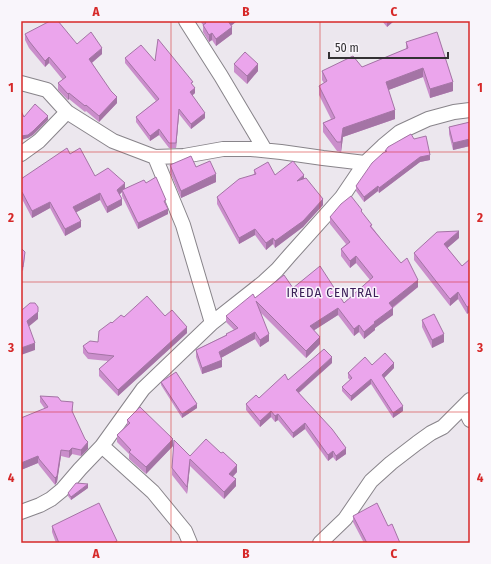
<svg xmlns="http://www.w3.org/2000/svg" width="491" height="564" viewBox="0 0 491 564" font-family="'Fira Sans Condensed',sans-serif">
	<style>
		.lines { fill: none; stroke-linecap: round; stroke-linejoin: round }
		.minor-casing { stroke: #88848a; stroke-width: 16 }
		.minor { stroke: #fff; stroke-width: 14 }
		.wall { fill: #ca8ecb }
		.shaded-wall { fill: #a474a5 }
		.building { fill: #eba5ec; stroke: #a474a5 }
		.grid { fill: none; stroke: #d62828; stroke-width: 1; stroke-opacity: 0.55 }
		.labels { text-anchor: middle; dominant-baseline: central; stroke-width: 3; stroke-linejoin: round; paint-order: stroke }
		.quarter-label { font-size: 13px; letter-spacing: 1px; fill: #3c2059; stroke: #f9f5fb }
		.neatline { fill: none; stroke: #d62828; stroke-width: 1.5 }
		.grid-label { font-size: 13px; text-anchor: middle; font-weight: bold; fill: #d62828 }
	</style>
	<rect width="100%" height="100%" fill="#ece7ee"/>
	<g class="lines">
		<!-- minor casing -->
		<g class="minor-casing">
			<path id="minor" d="M186 21 221 76 265 150
				M21 83 47 90 67 112 113 141 155 157 184 156 223 149H251L281 152 323 158 365 163
				M21 154 39 141 67 112
				M155 157 183 225 212 323
				M464 407 470 420
				M102 446 153 492 185 531 190 543
				M21 512 40 505 51 499 62 490 80 469 102 446 143 389 212 323 264 282 277 270 290 255 342 197 365 163 383 146 400 132 428 119 454 112 470 110
				M320 543 345 519 371 481 391 463 417 443 431 433 443 427 470 400"/>
		</g>
		<!-- minor -->
		<use href="#minor" class="minor"/>
	</g>
	<!-- wall -->
	<path class="wall" d="M200 21H237L231 26 232 34 216 46 212 40 209 42 203 32V25Z
		M382 21H394L387 27Z
		M25 34 77 44 102 54 92 63 117 103 99 122 86 111 85 112 69 99 68 100 58 90V83L63 80 49 63 45 67 29 48 25 40Z
		M406 42 453 91 430 98 423 77 388 90 395 119 343 137 341 152 337 151 323 132V123L331 119 319 95V86L324 83 322 80V71L362 67 406 49Z
		M125 58 155 61 193 86 195 93 192 96 205 118 191 129 179 114 176 148H169L159 135 150 141 136 122V117L156 101 125 63Z
		M234 64 258 71 247 84 234 72Z
		M470 122V146L453 150 449 134V127Z
		M414 139 430 160 420 162 379 193 378 191 364 202 356 191V186L385 152V151Z
		M70 154 95 176 125 189 146 183 166 203 168 214 138 229 122 196V192L120 194 122 205 107 213 100 200 76 212 81 227 65 236 50 208 32 218 22 199 21 200V179Z
		M170 165 196 167 216 182 181 198 170 172Z
		M254 170 275 175 304 178 323 205 303 227 275 248 273 244 266 250 255 235 239 244 217 204V197L254 174Z
		M362 213 372 227 418 287 393 308V315L375 328V330L364 339 359 332 354 336 338 315 314 330 320 344 306 358 261 313 269 341 260 347 255 339 221 358 222 367 202 374 196 357V350L226 335 234 330 226 322V316L255 298 293 288 344 303 370 280 356 263 350 268 341 256V249L346 244 330 224V217Z
		M21 238 22 242 21 248 25 256 23 271 21 269Z
		M459 238 447 248 462 266 470 259 467 314 458 299 450 306 414 260V253Z
		M165 316 187 333 118 396 99 376V369L108 361 88 359 83 353V346L98 342 112 323 124 317Z
		M422 320 444 342 432 348 422 327Z
		M332 363 299 393 346 454 336 461 333 457 328 461 305 429 293 438 278 420 275 422 271 417 260 427 246 410V404L259 398 288 380Z
		M372 365 394 368 384 378 403 411 393 418 371 384 351 401 342 391V387L350 380 348 378V373Z
		M161 382 197 408 182 418 161 385Z
		M40 396 61 401 73 409 72 412 88 449 81 456 72 454 69 458 61 456 57 482 55 485 39 465 38 463 21 470 45 409 40 402Z
		M127 420 173 446 146 474 129 459V454L117 442V435L127 425Z
		M190 456 237 472 233 477 236 486 224 499 190 466 187 494 172 475V468Z
		M88 488 71 500 68 496V493Z
		M353 516 388 526 400 543H364L353 522Z
		M52 526 117 543H56L52 532Z"/>
	<!-- shaded-wall -->
	<path class="shaded-wall" d="M228 21H237L228 28Z
		M387 21H394L387 27Z
		M232 27V34L216 46V39Z
		M212 33V40L209 42V35Z
		M102 48V54L89 65V59Z
		M49 57V63L45 67V61Z
		M258 64V71L247 84V76Z
		M423 68V77L386 91V82Z
		M453 82V91L430 98V89Z
		M195 88V93L190 97V92Z
		M69 93V99L68 100V94Z
		M117 97V103L99 122V116Z
		M179 109V114L176 148V143Z
		M395 110V119L343 137 341 152V142L343 128Z
		M205 113V118L191 129V124Z
		M48 116V120L33 135 28 138 21 140V136Z
		M159 129V135L150 141V136Z
		M470 139V146L453 150V143Z
		M430 155V160L420 162 379 193V188L420 157Z
		M216 174V182L181 198V191Z
		M304 175V181H297Z
		M125 183V189L122 190V192L117 197V190Z
		M378 186V191L364 202V197Z
		M22 192V199L21 200V193Z
		M100 193V200L73 214V207Z
		M122 199V205L107 213V207Z
		M323 199V205L303 227 275 248V241Z
		M50 202V208L32 218V211Z
		M168 209V214L138 229V223Z
		M81 221V227L65 236V229Z
		M255 229V235L239 244V238Z
		M459 231V238L444 251V244Z
		M273 238V244L266 250V243Z
		M356 256V263L350 268V261Z
		M418 280V287L389 310V303Z
		M458 292V299L450 306V299Z
		M470 305V312L467 314V307Z
		M38 307V319L27 328V321Z
		M338 308V315L310 333V326Z
		M393 308V315L375 328V330L364 339V332L374 322Z
		M359 325V332L354 336V329Z
		M187 327V333L118 396V390Z
		M255 332V339L219 359V352Z
		M269 334V341L260 347V340Z
		M444 334V342L432 348V340Z
		M320 337V344L306 358V351Z
		M35 343V350L21 355V348Z
		M332 357V363L296 395V390Z
		M222 360V367L202 374V368Z
		M394 363V368L382 380V375Z
		M371 379V384L351 401V396Z
		M197 404V408L182 418V414Z
		M403 406V411L393 418V413Z
		M271 411V417L260 427V421Z
		M278 414V420L275 422V416Z
		M305 423V429L293 438V433Z
		M173 439V446L146 474V467Z
		M88 442V449L81 456V450Z
		M72 448V454L69 458V451Z
		M346 448V454L336 461V456Z
		M61 450V456L57 482 55 485V478Z
		M333 451V457L328 461V455Z
		M38 456V463L21 470V463Z
		M190 459V466L187 494V487Z
		M237 465V472L229 480V474Z
		M236 479V486L224 499V492Z
		M88 484V488L71 500V497Z"/>
	<!-- building -->
	<path class="building" d="M50 21H58L77 44 91 32 102 48 89 59 111 91 117 97 99 116 86 105 85 106 69 93 68 94 58 83 66 77 49 57 45 61 29 41 25 34Z
		M205 21H228L232 27 216 39 212 33 209 35 203 25 206 23Z
		M437 32 453 82 430 89 423 68 386 82 395 110 343 128 341 142H337L323 123 335 118 319 86 327 81 322 71 353 56 362 67 408 48 406 42Z
		M158 39 193 82 191 83 195 88 190 92 205 113 191 124 179 109 176 143H169L159 129 150 136 136 117 159 99 125 58 141 45 155 61Z
		M245 52 258 64 247 76 234 64Z
		M35 104 48 116 33 131 28 135 21 136V111L24 117Z
		M470 122V139L453 143 449 127Z
		M411 134 414 139 426 136 430 155 420 157 379 188 378 186 364 197 356 186 372 163 383 153 387 151H385L388 147Z
		M67 148 70 154 80 148 95 176 108 168 125 183 117 190 122 199 107 207 100 193 73 207 81 221 65 229 50 202 32 211 22 192 21 193V179Z
		M191 156 196 167 210 161 216 174 181 191 170 165Z
		M293 161 304 175 297 181 306 178 323 199 303 221 275 241 273 238 266 243 255 229 239 238 217 197 239 179 256 174 254 170 268 162 275 175Z
		M156 177 166 200 164 201 168 209 138 223 122 190 144 180 146 183Z
		M351 196 362 210 361 211 372 225 370 226 401 263 407 258 418 280 389 303 393 308 374 322 375 323 364 332 359 325 354 329 338 308 310 326 320 337 306 351 256 301 269 334 260 340 255 332 219 352 222 360 202 368 196 350 227 335 226 334 238 328 226 316 253 294 255 298 284 275 293 288 320 266 344 303 373 277 356 256 350 261 341 249 350 242 330 217 341 204Z
		M459 231 444 244 462 266 470 259V305L467 307 458 292 450 299 414 253 437 232Z
		M21 248 25 252 23 267 21 266Z
		M147 296 165 316 172 310 187 327 118 390 99 369 114 356 88 353 83 346 90 341 98 342 99 331 111 322 112 323 121 315 124 317Z
		M30 303H35L38 307V312L27 321 35 343 21 348V308L22 310Z
		M434 314 444 334 432 340 422 320Z
		M324 349 332 357 296 390 332 429 346 448 336 456 333 451 328 455 305 423 293 433 278 414 275 416 271 411 260 421 246 404 256 395 259 398 285 374 288 380Z
		M385 353 394 363 382 375 403 406 393 413 371 379 351 396 342 387 352 378 348 373 365 357 372 365Z
		M176 372 197 404 182 414 161 382Z
		M40 396 58 397 61 401 73 402 72 411 85 439 88 442 81 450 72 448 69 451 61 450 57 476 55 478 39 459 38 456 21 463V418L48 407Z
		M140 407 173 439 146 467 129 452 131 450 117 435 130 423 127 420Z
		M206 439 221 453 223 452 237 465 229 474 236 479 224 492 190 459 187 487 172 468 174 440 190 456Z
		M76 483 88 484 71 497 68 493Z
		M99 503 117 541 113 543H59L52 526Z
		M377 503 388 526 392 524 400 543H367L353 516Z"/>
	<!-- grid -->
	<path class="grid" d="M171 21V543M320 21V543M21 152H470M21 282H470M21 412H470"/>
	<g class="labels">
		<!-- quarter labels -->
		<g class="quarter-label">
			<text x="333" y="292">IREDA CENTRAL</text>
		</g>
	</g>
	<!-- border -->
	<rect width="491" height="564" fill="none" stroke="#f9f5fb" stroke-width="44"/>
	<!-- scale -->
	<path d="M329 52v6h119v-6" fill="none" stroke="#333133" stroke-width="2"/>
	<text x="335" y="52" font-size="12" fill="#333133" stroke="#f9f5fb" stroke-width="3" paint-order="stroke">50 m</text>
	<rect x="22" y="22" width="447" height="520" class="neatline"/>
	<g class="grid-label">
		<text x="96" y="16">A</text>
		<text x="246" y="16">B</text>
		<text x="394" y="16">C</text>
		<text x="11" y="92">1</text>
		<text x="480" y="92">1</text>
		<text x="11" y="222">2</text>
		<text x="480" y="222">2</text>
		<text x="11" y="352">3</text>
		<text x="480" y="352">3</text>
		<text x="11" y="482">4</text>
		<text x="480" y="482">4</text>
		<text x="96" y="558">A</text>
		<text x="246" y="558">B</text>
		<text x="394" y="558">C</text>
	</g>
</svg>
